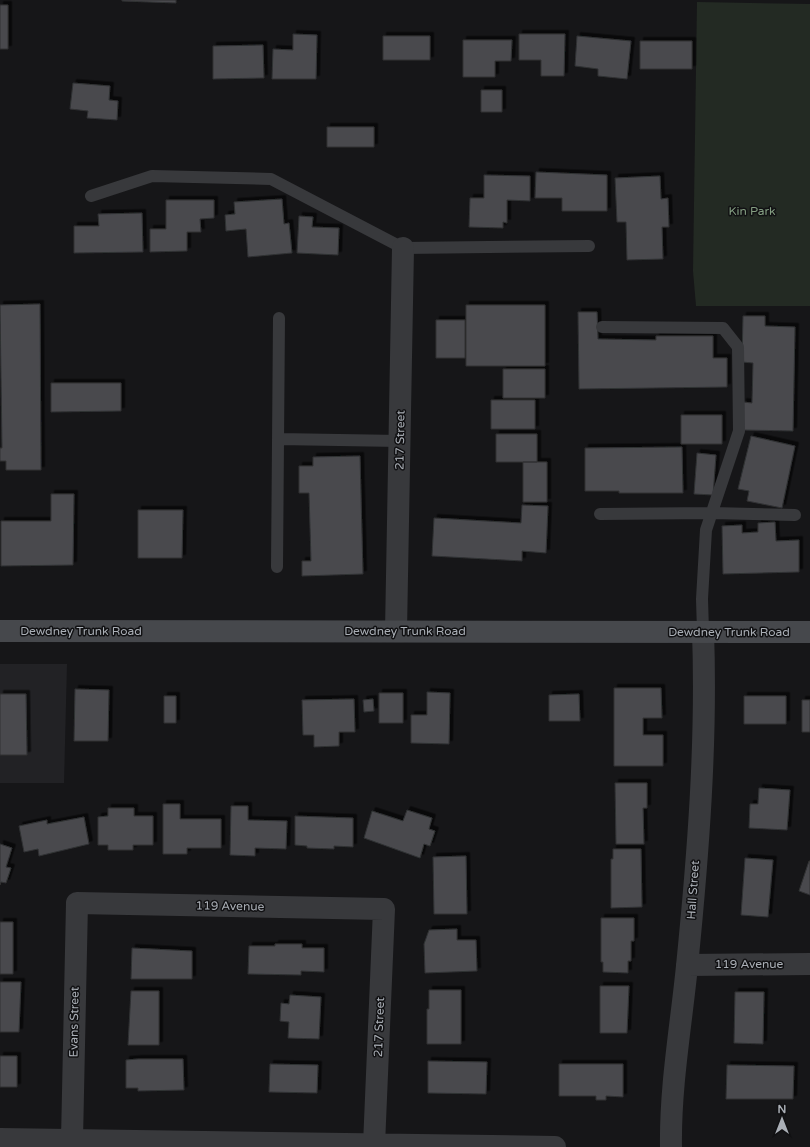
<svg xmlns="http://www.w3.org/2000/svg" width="810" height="1147" viewBox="0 0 810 1147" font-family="'Varela Round',sans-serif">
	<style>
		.built { fill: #222225 }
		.green { fill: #232a23 }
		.building { fill: #48494d; stroke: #303133; filter: url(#shadow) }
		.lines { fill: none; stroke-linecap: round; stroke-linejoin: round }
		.service { stroke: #38393c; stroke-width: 12 }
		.minor { stroke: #38393c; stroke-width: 22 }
		.secondary { stroke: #46484c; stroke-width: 22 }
		.labels { text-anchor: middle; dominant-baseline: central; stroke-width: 3; stroke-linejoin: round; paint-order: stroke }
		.park-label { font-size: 12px; fill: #859f83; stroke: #111113 }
		.street-label { font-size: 12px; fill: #aaafb6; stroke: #111113 }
	</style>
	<defs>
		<filter id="shadow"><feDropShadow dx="3.5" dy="-3.5" stdDeviation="0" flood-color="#0009"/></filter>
	</defs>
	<rect width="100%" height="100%" fill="#161618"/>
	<!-- built -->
	<path class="built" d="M0 664H67L64 783H0Z"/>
	<!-- green -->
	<path class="green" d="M697 2 810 4V306H696L693 271Z"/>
	<!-- building -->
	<path class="building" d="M122 0H176V3L122 1Z
		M0 5H8V49H0Z
		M293 34 317 35 316 79H272L273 49 293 50Z
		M519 34H565L564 76H541V60H519Z
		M383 36H430V60H383Z
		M577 36 631 41 627 79 598 76V69L575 66Z
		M463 40H512L511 61H495V77H463Z
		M640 41H692V69H640Z
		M263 45 264 78 213 79V46Z
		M73 83 110 86 109 100 118 101 117 120 87 118 88 111 70 109Z
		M481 90H502V112H481Z
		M327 127H374V147H327Z
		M536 172 607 175V211H562V198H535Z
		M484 175 530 176V201L507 200V223L503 222V228L469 227 470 198H484Z
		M660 176 661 199 668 198 669 227H662L663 259 627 260 626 222H617L615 178Z
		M282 199 284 224 289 223 292 253 248 257 246 229 226 231 225 215 235 214 234 202Z
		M166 200H214V218L200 219 201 232H187V251L150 252V229H166Z
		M142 213 143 252 74 253V226H99L98 214Z
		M299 216 313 217 312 227 339 228 338 255 297 253Z
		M40 304 41 470H6V461H0V448H2L0 305Z
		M466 305H545V366H466Z
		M578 312H597L598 339 656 340V336H713V358H727V387L579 389Z
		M743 316H765V326L795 327 793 431 743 430V402L752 403 753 363 742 362Z
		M436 320H465V358H436Z
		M503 369H545V398H503Z
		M51 383H121V411L51 412Z
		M491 400H535V429H491Z
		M681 415H722V444H681Z
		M496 434H537V462H496Z
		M751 436 795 446 782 508 747 501 749 491 738 489Z
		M682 447 683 493H619V491H585V448Z
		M697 453 716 455 713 495 694 494Z
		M360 456 363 574 302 576V561H311L309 493H299V466H313V457Z
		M523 462H547V502H523Z
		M51 494H74L73 565 1 566V521H51Z
		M522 505 548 506 546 553 522 551V561L432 556 434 518 521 523Z
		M138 510H183L182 558H138Z
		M775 522 776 541 799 540V572L723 574 722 526 742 525V533L758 532V523Z
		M614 688H661L662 718H643V735H663V766H614Z
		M75 689 109 690 108 741H74Z
		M427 692 450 693 449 744 411 743V715H427Z
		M379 693H403V723H379Z
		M0 694H26L27 755H0Z
		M579 694 580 721H549V695Z
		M164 696H176V723H164Z
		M744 696H786V724H744Z
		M354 699 355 732H339V746L314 747V735H303L302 700Z
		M373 699 374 711 364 712 363 700Z
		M802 700H810V732H802Z
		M615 783H647V808H643L644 844H616Z
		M759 788 790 790 787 830 749 828 750 804H758Z
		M163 804H180V819H221V848H187V854H163Z
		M231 806H248V820L287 821 286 849 255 848V856L230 855Z
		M108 808H134V816H153V845H133V850H108V845H98V817L108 816Z
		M407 810 432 818 429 829 435 831 430 846 424 844 420 858 364 838 372 811 403 821Z
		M295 816 353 818V847L334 846V849L307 848V846L295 845Z
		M84 817 89 844 39 856 38 849 24 852 19 826 47 820V824Z
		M0 844 12 848 6 867 11 868 6 883 1 882 0 885Z
		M613 849H641L642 907 611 908V859H613Z
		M466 856 467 914H434L433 857Z
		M745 858 773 860 768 917 741 915Z
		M809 861H810V895L799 891Z
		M601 918H634V941H631V961H628V973L603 972V962H601Z
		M0 922H13V974H0Z
		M457 929V940H476L477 971 425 973 424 944 429 930Z
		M275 944H302V948H324V972L301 971V975L248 974 249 946H275Z
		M132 948 192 951V979H131Z
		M0 982H21L19 1032H0Z
		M600 986H629L627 1033H600Z
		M429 990H461V1044H427V1009H429Z
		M131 991H159V1045H128Z
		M735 992H764L763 1044 734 1043Z
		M290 995 321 997 319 1039 288 1038 289 1022 280 1021 281 1003 289 1004Z
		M0 1056H17V1087H0Z
		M138 1059H183L184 1090 138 1091V1088H126V1060Z
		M428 1061 487 1062 486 1094 428 1093Z
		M270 1064 318 1065 317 1093 269 1092Z
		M559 1064H623V1097L606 1096V1100H596V1096H559Z
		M727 1065 794 1066 793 1099H726Z"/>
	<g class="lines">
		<!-- service -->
		<path class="service" d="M91 196 152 176 271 179 403 248 589 246
			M602 327 723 328 738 347 739 431 706 530 702 599 703 631
			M278 439 400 441
			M600 514 712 513 795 515
			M277 567 279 318"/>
		<!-- minor -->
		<path class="minor" d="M396 631 403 248
			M687 965 810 964
			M0 1139 555 1147
			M72 1140 77 903 384 909 374 1145
			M671 1147C670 1087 681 1026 687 966 698 856 707 743 703 631"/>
		<!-- secondary -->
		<path class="secondary" d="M0 631 810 632"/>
	</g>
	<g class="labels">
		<!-- park labels -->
		<g class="park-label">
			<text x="752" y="211">Kin Park</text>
		</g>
		<!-- street labels -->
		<g class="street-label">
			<text transform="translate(400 440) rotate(-89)">217 Street</text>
			<text x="81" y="631">Dewdney Trunk Road</text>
			<text x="405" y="631">Dewdney Trunk Road</text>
			<text x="729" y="632">Dewdney Trunk Road</text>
			<text transform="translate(693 890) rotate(-86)">Hall Street</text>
			<text transform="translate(230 906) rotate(1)">119 Avenue</text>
			<text x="749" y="964">119 Avenue</text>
			<text transform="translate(74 1022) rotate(-89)">Evans Street</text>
			<text transform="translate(379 1027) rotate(-88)">217 Street</text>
		</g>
	</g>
	<!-- north arrow -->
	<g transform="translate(782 1119)" stroke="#111113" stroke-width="3" paint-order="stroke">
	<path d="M0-3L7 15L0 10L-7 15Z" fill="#aaafb6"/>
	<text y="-6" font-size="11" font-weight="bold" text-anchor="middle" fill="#aaafb6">N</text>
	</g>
</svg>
